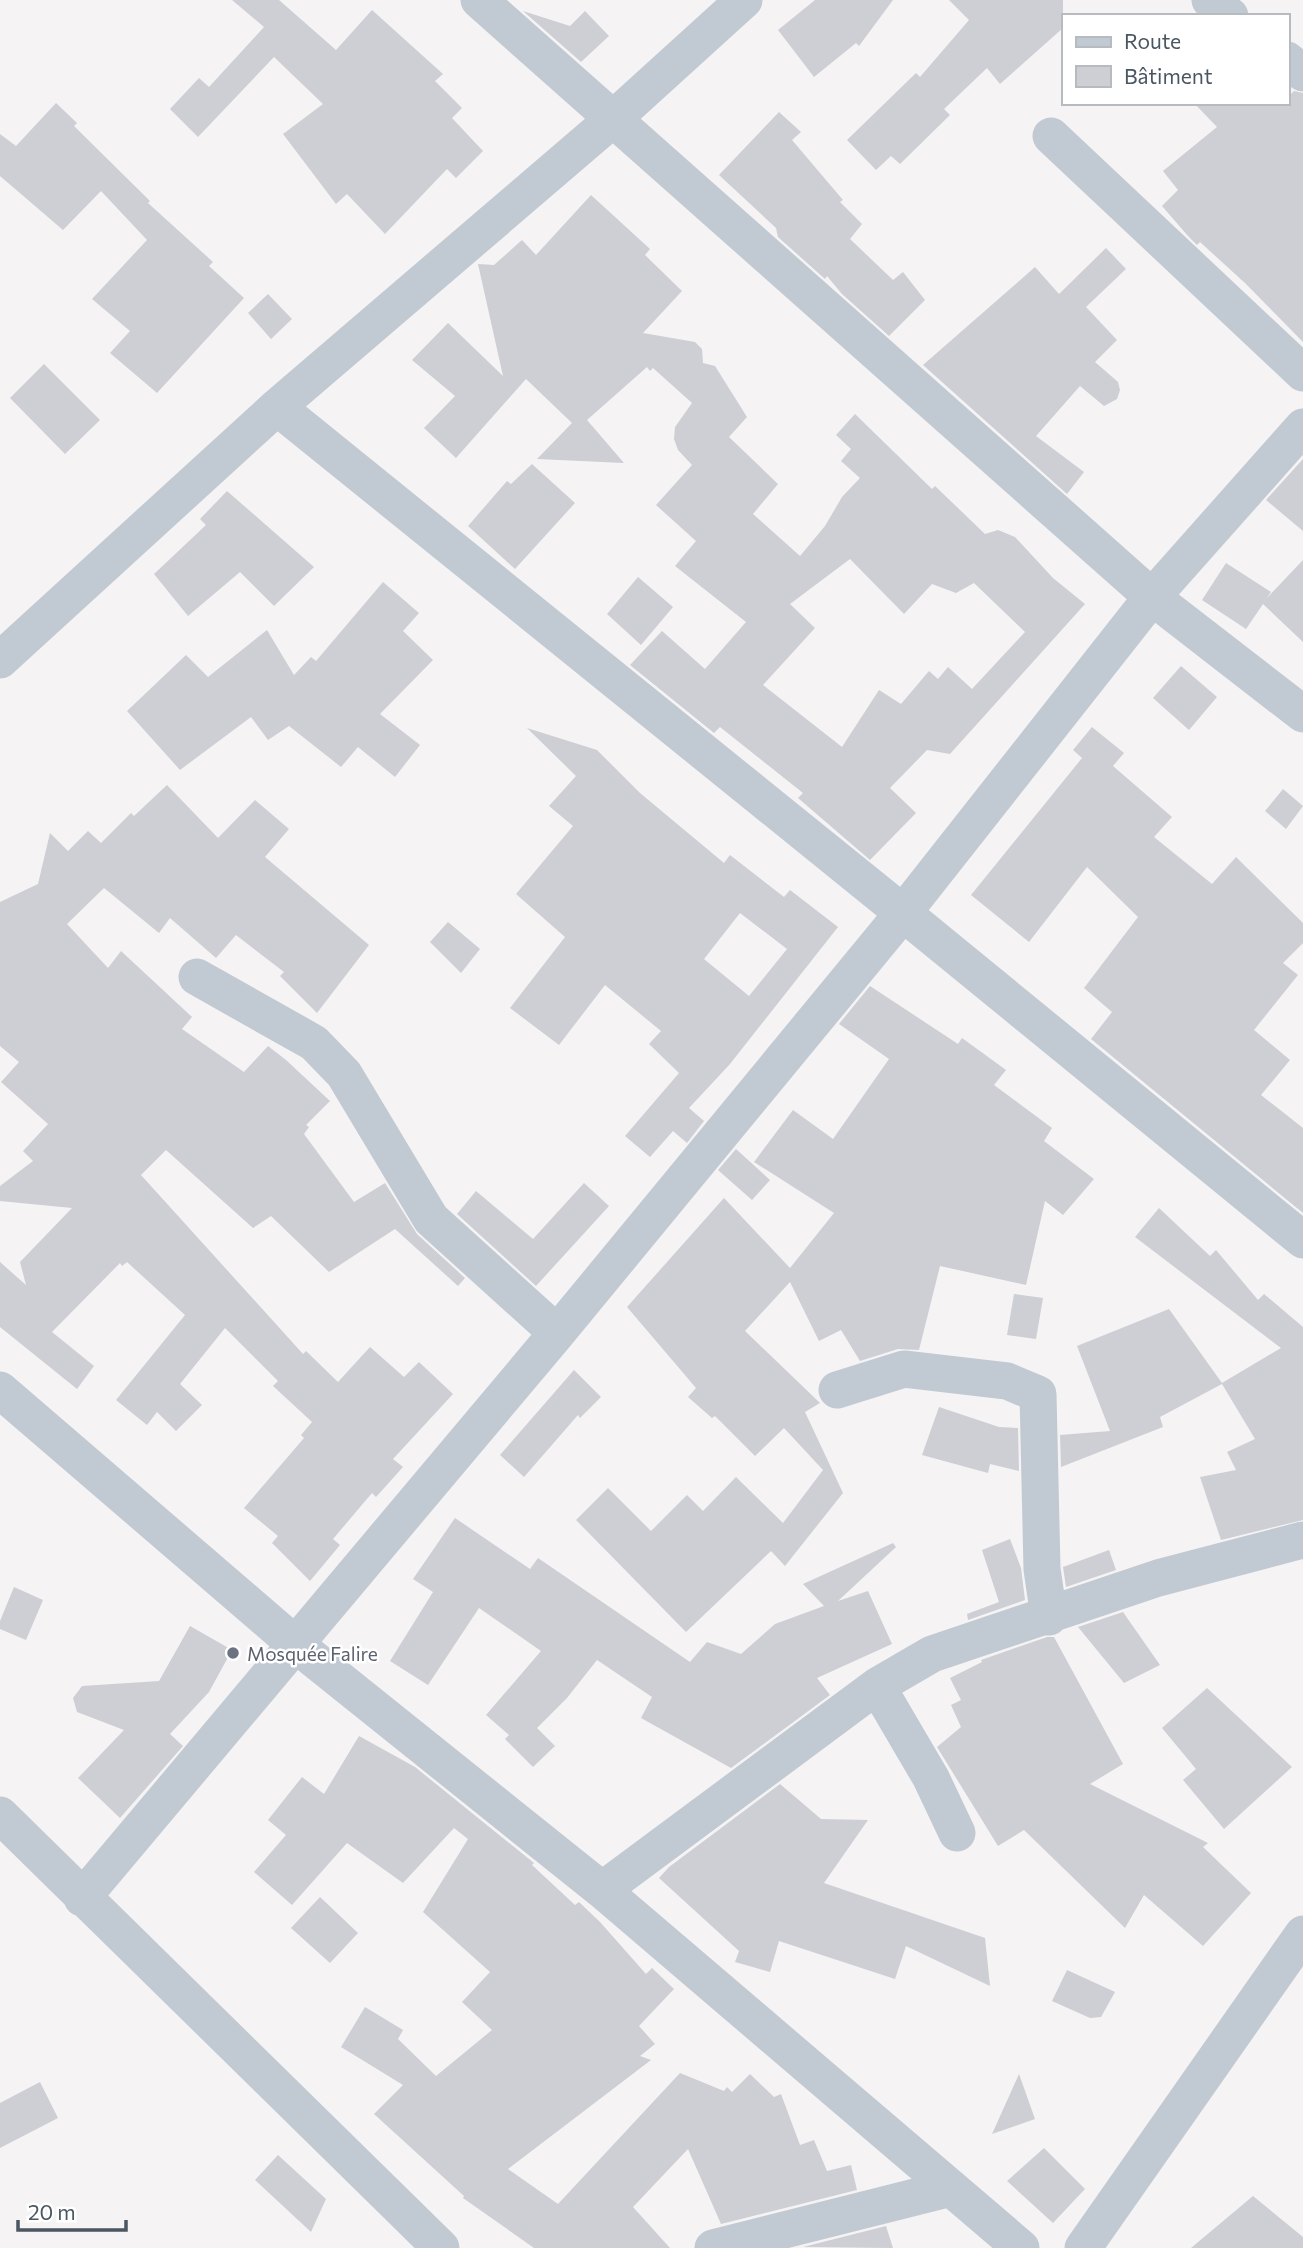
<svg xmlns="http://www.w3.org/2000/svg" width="1303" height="2248" viewBox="0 0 1303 2248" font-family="Commissioner,sans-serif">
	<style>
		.building { fill: #cdcfd5; fill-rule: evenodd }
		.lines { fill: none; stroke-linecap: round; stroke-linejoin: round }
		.minor { stroke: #c1cad2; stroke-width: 37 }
		.worship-dot { fill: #6b7280; stroke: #fff; stroke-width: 2.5 }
		.labels { text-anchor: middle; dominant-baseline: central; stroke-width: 5; stroke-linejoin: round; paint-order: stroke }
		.worship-label { font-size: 19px; fill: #5b616d; stroke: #fff; text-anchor: start }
	</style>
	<rect width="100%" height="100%" fill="#f5f3f3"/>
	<!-- building -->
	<path class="building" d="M232 0H279L336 50 372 10 443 74 435 81 462 108 452 118 483 151 456 178 447 169 385 234 347 194 336 204 283 134 323 104 274 57 198 137 170 109 199 78 209 87 264 27Z
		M815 0H893L859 46 856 43 814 77 778 30Z
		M949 0H1063V28L1000 84 987 68 944 109 950 115 900 164 891 156 876 170 847 140 916 73 920 77 969 20Z
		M523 11 570 26 585 11 609 36 581 62Z
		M1294 91 1303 93V342L1246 284 1200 242 1197 245 1188 236 1162 206 1178 190 1163 171 1217 127 1194 103H1287V98Z
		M56 103 77 123 74 126 150 201 148 203 213 262 209 266 244 298 157 393 110 353 130 331 92 299 147 240 101 191 63 230 0 176V134L16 146Z
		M779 112 801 132 792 140 843 200 840 202 862 224 850 239 893 280 903 272 925 300 889 336 842 294 827 276 825 279 778 237 776 228 719 175Z
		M591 195 650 249 645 255 682 291 643 333 695 342 702 349 703 363 715 366 747 417 729 437 778 484 753 514 800 556 825 526 842 497 860 478 841 461 851 449 836 435 855 414 932 489 935 486 985 534 998 530 1015 537 1053 578 1085 604 950 754 927 750 890 788 916 813 870 860 798 798 803 793 720 727 714 733 630 665 662 631 705 669 746 622 675 566 696 541 656 505 692 465 678 450 674 439 675 427 692 403 653 368 650 371 647 367 587 420 624 463 537 459 572 423 526 379 456 458 424 428 455 396 412 360 448 323 503 376 478 264 494 265 522 240 536 255ZM850 559 904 614 932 584 956 593 974 583 1025 632 972 689 948 667 938 679 929 671 901 704 879 690 842 747 763 685 815 628 790 604Z
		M1106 248 1126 269 1086 307 1117 340 1095 362 1118 382 1120 390 1117 399 1104 406 1080 386 1036 436 1084 472 1067 494 923 365 1035 267 1059 294Z
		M268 294 292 319 271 339 248 313Z
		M44 364 100 420 65 454 10 398Z
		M1303 459V531L1266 500Z
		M532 464 575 503 515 569 468 526 507 481 511 484Z
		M227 491 314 567 274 606 240 572 188 616 154 574 206 525 200 519Z
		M1303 560V642L1263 604 1246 629 1202 600 1226 563 1271 592 1267 598Z
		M638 577 673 607 641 645 607 614Z
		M383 582 419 613 403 631 433 660 380 714 420 745 395 777 358 747 341 767 289 726 268 740 251 717 180 770 127 711 186 655 208 677 267 630 294 675 311 657 316 661Z
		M1181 666 1217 697 1189 730 1153 698Z
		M1092 727 1124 753 1113 766 1172 817 1154 837 1212 884 1236 857 1303 923V943L1283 963 1298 975 1254 1030 1290 1060 1261 1095 1303 1128V1213L1091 1039 1112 1012 1084 988 1138 917 1087 867 1029 942 971 895 1082 758 1073 750Z
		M527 728 597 750 640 793 724 863 730 855 784 897 790 890 838 927 730 1064 689 1108 704 1121 687 1143 673 1131 650 1157 625 1136 679 1073 649 1044 661 1031 605 985 559 1045 510 1008 565 937 516 894 573 826 549 806 576 776ZM740 913 787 949 749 996 704 959Z
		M167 785 218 838 255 800 289 829 265 857 369 945 317 1013 280 976 284 972 236 935 216 958 170 918 159 933 104 888 67 924 108 968 121 951 192 1017 182 1029 244 1072 268 1046 286 1060 330 1101 306 1125 309 1127 304 1134 354 1202 385 1183 417 1234 465 1278 458 1286 395 1229 329 1272 271 1216 253 1228 166 1150 141 1175 303 1354 306 1351 338 1382 370 1347 404 1377 419 1362 453 1394 393 1459 403 1467 376 1497 372 1493 333 1539 340 1545 310 1581 272 1543 278 1536 244 1508 304 1438 301 1435 312 1422 273 1386 278 1381 225 1328 180 1384 202 1405 176 1431 157 1412 147 1425 116 1400 185 1315 127 1262 122 1266 120 1263 52 1332 94 1366 77 1389 0 1327V1262L26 1285 20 1262 72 1208 0 1201V1186L33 1161 23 1151 48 1124 1 1082 19 1062 0 1046V902L38 884 50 833 68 851 88 831 101 843 131 813 134 816Z
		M1283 789 1303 806 1286 829 1265 811Z
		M448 922 480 949 461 973 430 942Z
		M870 986 958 1044 962 1038 1006 1070 994 1085 1052 1128 1044 1141 1094 1179 1063 1215 1045 1201 1026 1285 940 1266 919 1350 898 1349 860 1361 841 1330 819 1341 790 1282 745 1331 820 1403 805 1412 843 1493 785 1566 771 1551 686 1632 576 1520 608 1488 651 1531 687 1495 703 1511 736 1477 783 1523 823 1470 784 1428 755 1456 715 1416 712 1418 688 1397 696 1388 627 1307 724 1198 790 1268 834 1213 754 1162 793 1110 833 1139 889 1059 839 1024Z
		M736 1149 770 1180 752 1200 718 1170Z
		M584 1183 609 1206 536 1286 457 1214 476 1191 533 1239Z
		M1159 1208 1210 1256 1216 1250 1258 1300 1264 1294 1303 1327V1520L1221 1540 1200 1477 1236 1470 1227 1452 1255 1439 1222 1384 1160 1417 1163 1427 1061 1467 1060 1435 1110 1431 1077 1346 1169 1309 1222 1383 1281 1348 1135 1237Z
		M1014 1294 1043 1298 1036 1339 1007 1335Z
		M574 1370 601 1397 580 1418 578 1415 524 1477 500 1455Z
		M939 1407 999 1427 1018 1428 1019 1471 990 1464 988 1473 922 1455Z
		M455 1518 530 1569 538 1558 690 1662 707 1642 741 1654 775 1624 824 1606 803 1584 893 1543 896 1547 838 1601 868 1591 892 1644 817 1678 830 1695 731 1768 641 1718 652 1697 597 1660 567 1698 537 1728 555 1746 533 1767 505 1739 509 1735 486 1715 541 1651 479 1608 428 1685 390 1661 433 1592 413 1579Z
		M1010 1539 1021 1568 1025 1600 968 1620 967 1614 999 1602 982 1550Z
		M1109 1550 1116 1570 1066 1587 1063 1567Z
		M14 1587 43 1600 26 1640 0 1629V1621Z
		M1123 1612 1160 1665 1124 1683 1078 1627Z
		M190 1626 232 1650 209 1692 170 1734 183 1746 120 1818 78 1778 124 1730 77 1712 73 1698 82 1686 159 1681Z
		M1047 1637H1054L1123 1764 1090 1784 1208 1843 1203 1847 1251 1893 1203 1946 1144 1895 1125 1928 1024 1830 998 1846 937 1747 961 1727 951 1705 961 1700 950 1678 982 1662 981 1660Z
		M1207 1688 1292 1767 1224 1829 1183 1780 1196 1769 1162 1728Z
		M359 1736 415 1767 534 1863 532 1865 575 1905 579 1902 600 1922 646 1974 652 1968 674 1989 639 2026 655 2044 640 2056 651 2060 508 2169 558 2204 680 2073 724 2091 727 2087 732 2092 750 2074 774 2097 781 2094 800 2145 814 2140 827 2171 851 2165 857 2190 721 2224 688 2149 633 2207 670 2248H534L463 2198 464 2196 374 2114 403 2085 341 2047 365 2007 403 2030 398 2039 436 2076 492 2030 462 2002 490 1972 423 1912 468 1839 454 1828 403 1883 347 1843 292 1905 254 1872 286 1835 268 1820 302 1777 324 1794Z
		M780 1784 821 1819 868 1820 824 1883 985 1938 990 1986 906 1946 895 1979 779 1941 770 1972 735 1962 739 1951 659 1878 669 1867Z
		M320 1897 358 1933 330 1963 291 1928Z
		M1067 1970 1115 1992 1101 2017 1090 2018 1052 2001Z
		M1019 2074 1035 2119 992 2134Z
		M40 2082 58 2118 0 2148V2103Z
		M1044 2148 1085 2189 1053 2223 1007 2181Z
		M278 2155 326 2199 311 2232 255 2180Z
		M1253 2196 1303 2237V2248H1191Z
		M886 2226 893 2248 803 2247Z"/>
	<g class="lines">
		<!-- minor -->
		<path class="minor" d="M479 0 1152 597 1303 714
			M1210 0 1230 16
			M1287 60 1303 73
			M1051 136 1303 373
			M277 407 903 913 1303 1240
			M0 660 277 407 613 119 744 0
			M197 977 314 1043 344 1074 431 1219 557 1333
			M0 1390 295 1644 602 1890 1021 2248
			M837 1390 904 1369 1007 1381 1038 1394 1042 1569 1049 1617
			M877 1686 931 1778 957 1833
			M0 1815 441 2248
			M602 1890 877 1686 932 1654 1158 1578 1303 1540
			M82 1898 557 1333 903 913 1152 597 1303 427
			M713 2248 951 2188
			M1083 2248 1303 1934"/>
	</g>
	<!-- markers -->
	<circle class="worship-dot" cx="233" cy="1653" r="7"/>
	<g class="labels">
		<!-- worship labels -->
		<g class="worship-label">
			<text x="247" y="1653">Mosquée Falire</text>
		</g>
	</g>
	<!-- legend -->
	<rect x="1062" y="14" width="228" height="91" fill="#ffffff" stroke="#b7bbc0" stroke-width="2"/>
	<rect x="1076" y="37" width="35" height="10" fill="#c1cad2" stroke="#b7bbc0" stroke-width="2"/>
	<text x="1124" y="49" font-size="21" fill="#4a5661">Route</text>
	<rect x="1076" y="66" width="35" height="21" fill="#cdcfd5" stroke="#b7bbc0" stroke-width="2"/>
	<text x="1124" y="84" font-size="21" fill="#4a5661">Bâtiment</text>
	<!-- scale -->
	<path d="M18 2220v10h108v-10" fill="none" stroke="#4a5661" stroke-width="3.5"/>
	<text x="28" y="2220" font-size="21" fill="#4a5661" stroke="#ffffff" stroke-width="5" paint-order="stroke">20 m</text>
</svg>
